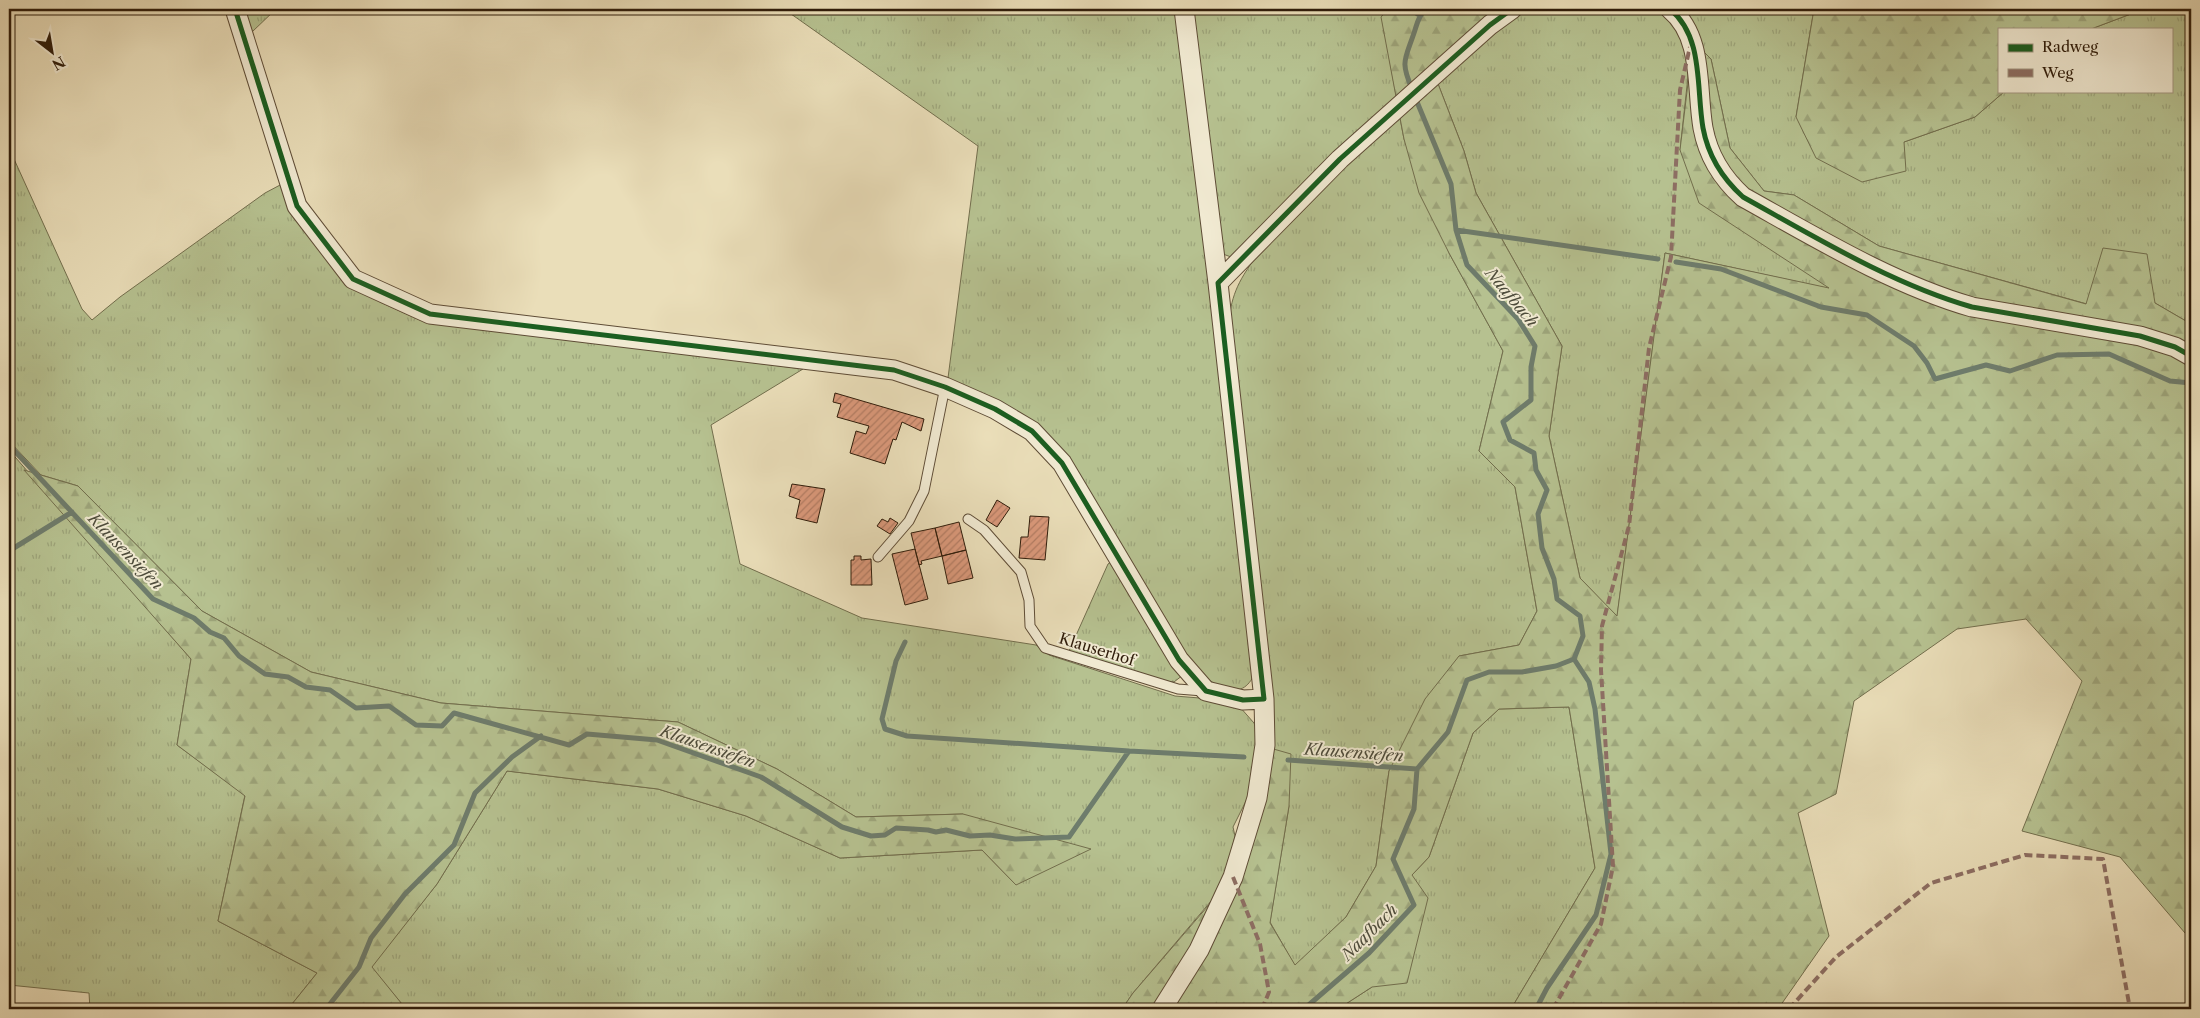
<svg xmlns="http://www.w3.org/2000/svg" width="2200" height="1018" viewBox="0 0 2200 1018" font-family="'Libre Caslon Text',serif">
	<style>
		.grass { fill: url(#grass-tufts); stroke: #726e4d }
		.forest { fill: url(#forest-firs); stroke: #726e4d }
		.lines { fill: none; stroke-linecap: round; stroke-linejoin: round }
		.stream { stroke: #6e7c6c; stroke-width: 5 }
		.building { fill: url(#building-hatch); stroke: #2f1c0a }
		.lane-casing { stroke: #5e4c36; stroke-width: 11 }
		.street-casing { stroke: #5e4c36; stroke-width: 21 }
		.lane { stroke: #f1ead2; stroke-width: 9 }
		.street { stroke: #f1ead2; stroke-width: 19 }
		.quiet { stroke: #8d6e63; stroke-width: 4; stroke-dasharray: 8 4; stroke-linecap: butt }
		.cycleway-casing { stroke: #f1ead2; stroke-width: 8 }
		.cycleway { stroke: #1b5e20; stroke-width: 5 }
		.labels { text-anchor: middle; dominant-baseline: central; stroke-width: 4; stroke-linejoin: round; paint-order: stroke }
		.street-label { font-size: 15px; fill: #2f1c0a; stroke: #f1ead2 }
		.water-label { font-size: 16px; font-style: italic; fill: #4e4c3b; stroke: #f1ead2 }
	</style>
	<defs>
		<pattern id="grass-tufts" width="24" height="20" patternUnits="userSpaceOnUse" patternTransform="scale(1.25)"><rect width="24" height="20" fill="#b6c190"/><path d="M3 7l-1-3M5 7V3M7 7l1-3M15 17l-1-3M17 17v-4M19 17l1-3" fill="none" stroke="#9da57b"/></pattern>
		<pattern id="forest-firs" width="22" height="20" patternUnits="userSpaceOnUse" patternTransform="scale(1.25)"><rect width="22" height="20" fill="#b6c190"/><path d="M5 1l3.5 6h-7zM16 11l3.5 6h-7z" fill="#9da57b"/></pattern>
		<pattern id="building-hatch" width="6" height="6" patternUnits="userSpaceOnUse" patternTransform="scale(1.25)"><rect width="6" height="6" fill="#db997b"/><path d="M-1 1l2-2M0 6l6-6M5 7l2-2" fill="none" stroke="#b27c63"/></pattern>
	</defs>
	<rect width="100%" height="100%" fill="#eadeb9"/>
	<filter id="stains"><feTurbulence type="fractalNoise" baseFrequency=".004" numOctaves="4"/><feColorMatrix values="0 0 0 0 .2 0 0 0 0 .09 0 0 0 0 .02 0 0 0 .5 -.17"/></filter>
	<radialGradient id="worn" r=".72"><stop offset=".6" stop-color="#630" stop-opacity="0"/><stop offset="1" stop-color="#630" stop-opacity=".3"/></radialGradient>
	<!-- grass -->
	<path class="grass" d="M238 9H276L252 32 246 35Z
		M784 9H1179L1254 675C1239 706 1212 682 1194 669L1069 465 948 378 978 146Z
		M1192 9H1388L1382 17 1397 101 1231 257 1223 254Z
		M1515 9H1814L1796 117 1904 142 1975 117 2005 91H2171V29H2091L2144 9H2191V324L2155 303 2087 304 1879 246 1794 195 1764 191 1730 148 1711 59 1692 40 1680 150 1831 289 1665 253 1617 617 1580 578 1549 436 1562 346 1476 193 1464 151 1435 76Z
		M1399 113 1404 139 1449 253 1503 351 1479 451 1515 487 1537 611 1519 645 1459 656 1389 771 1376 866 1346 917 1295 966 1270 922 1289 806 1270 748 1228 332C1230 301 1235 286 1253 261Z
		M9 148 82 309 92 320 120 297 265 193 282 184 344 276 380 302 420 320 803 369 711 425 740 564 862 618 1036 645 1049 655 1175 696 1224 700 1239 706 1254 723 1260 738 1251 791 1233 827 1235 836 1223 887 1133 993 1122 1009H406L371 967 437 884 507 771 658 789 746 816 840 858 982 850 1016 885 963 814 856 817 777 769 678 722 441 703 311 672 202 611 78 486 41 475 9 441V315L12 273 9 266Z
		M9 450 191 659 177 745 245 795 218 921 317 973 288 1009H90L89 993 9 985Z
		M1115 559 1183 675 1174 682 1164 681 1069 651 1108 564Z
		M1569 707 1595 868 1511 1009H1338L1372 987 1412 875 1429 857 1473 733 1499 709Z"/>
	<!-- forest -->
	<path class="forest" d="M1388 9H1500L1480 21 1435 76 1464 151 1476 193 1562 346 1549 436 1580 578 1617 616 1665 253 1829 288 1699 203 1680 150 1693 41 1711 59 1730 148 1764 191 1794 195 1879 246 2086 304 2103 248 2147 254 2155 303 2191 324V940L2120 857 2022 831 2082 681 2026 619 1957 629 1854 701 1836 794 1798 813 1829 936 1778 1009H1511L1595 868 1569 707 1499 709 1473 733 1429 857 1412 875 1428 898 1407 983 1372 987 1338 1009H1122L1133 993 1233 877 1270 748 1291 754 1289 806 1270 923 1295 965 1346 917 1376 866 1389 771 1425 699 1459 656 1519 645 1537 611 1515 487 1479 451 1503 351 1449 253 1419 193 1404 139 1381 17Z
		M1814 9H2144L2091 29H1999V91H2005L1975 117 1904 142 1906 171 1862 182 1816 158 1796 117Z
		M24 470 78 486 202 611 311 672 441 703 678 722 777 769 856 817 963 814 1091 849 1016 885 982 850 840 858 746 816 658 789 507 771 437 884 372 967 406 1009H288L317 973 218 921 245 796 177 745 191 659Z"/>
	<g class="lines">
		<!-- stream -->
		<path class="stream" d="M1410 9 1419 15
			M1412 89C1400 61 1405 60 1414 33 1417 24 1418 17 1425 9
			M1456 230 1658 259
			M1676 262 1721 269 1821 307 1867 315 1914 346 1927 363 1935 379 1986 365 2010 371 2057 355 2109 354 2170 381 2191 383
			M9 445 153 599 194 618 210 632 224 638 239 656 265 674 288 677 306 687 330 690 356 708 389 706 416 725 442 726 454 713 569 745 587 734 657 740 761 777 842 827 871 836 885 835 896 828 928 830 936 832 946 830 970 836 990 835 1015 839 1069 837 1129 751 1244 757
			M9 551 72 512
			M905 642 896 661 882 719 885 729 907 736 1129 751
			M1288 760 1417 769
			M326 1009 359 967 371 938 405 894 454 845 475 793 512 757 541 736
			M1304 1009 1369 953 1414 905 1393 859 1414 809 1417 769 1448 732 1467 680 1489 672H1522L1556 666 1574 659 1583 636 1580 616 1557 599 1554 579 1542 548 1538 514 1547 490 1536 470 1534 453 1510 440 1503 422 1531 400V367L1535 346 1518 319 1467 265 1456 230 1451 184 1415 97
			M1536 1009 1547 988 1596 915 1611 854 1595 709 1589 682 1574 659"/>
	</g>
	<!-- building -->
	<path class="building" d="M835 393 924 419 921 431 902 422 896 440 893 439 885 464 850 453 856 431 866 434 869 426 837 417 841 404 833 402Z
		M792 484 825 489 817 523 796 518 800 500 789 496Z
		M997 500 1010 508 997 527 986 520Z
		M1030 516 1049 517 1045 560 1019 558 1021 537H1028Z
		M890 518 898 523 890 534 877 526 882 519 888 522Z
		M959 522 966 550 942 556 935 528Z
		M935 528 942 556 921 561 922 564 919 565 911 533Z
		M915 549 928 599 905 605 892 554Z
		M966 550 973 578 948 584 942 556Z
		M854 556H861V560L871 559 872 585H851V560H854Z"/>
	<g class="lines">
		<!-- lane casing -->
		<g class="lane-casing">
			<path id="lane" d="M968 519 984 530 1021 572 1029 600 1030 626 1045 648 1178 689 1203 691
				M878 557 909 521 924 491 945 387"/>
		</g>
		<!-- street casing -->
		<g class="street-casing">
			<path id="street" d="M235 9 297 206 353 279 430 314 894 370 945 387 995 409 1032 431 1062 463 1179 660 1206 691 1243 700 1264 699
				M1670 9C1704 37 1696 88 1703 128 1708 155 1723 179 1743 197 1815 237 1892 284 1972 307L2140 336 2175 347 2191 356
				M1218 283 1340 159 1490 25 1512 9
				M1162 1009 1199 950 1233 877 1257 798 1265 745 1264 699 1218 283 1184 9"/>
		</g>
		<!-- lane -->
		<use href="#lane" class="lane"/>
		<!-- street -->
		<use href="#street" class="street"/>
		<!-- quiet -->
		<path class="quiet" d="M1233 877 1260 944 1269 992 1262 1009
			M1553 1009 1601 924 1613 866 1601 670 1602 626 1629 526 1649 348 1671 257 1680 90 1690 47
			M1789 1009 1836 957 1931 883 2025 855 2103 859 2130 1009"/>
		<!-- cycleway casing -->
		<g class="cycleway-casing">
			<path id="cycleway" d="M235 9 297 206 353 279 430 314 894 370 945 387 995 409 1032 431 1062 463 1179 660 1206 691 1243 700 1264 699 1218 283 1340 159 1490 25 1512 9
				M1670 9C1704 37 1696 88 1703 128 1708 155 1723 179 1743 197 1815 237 1892 284 1972 307L2140 336 2175 347 2191 356"/>
		</g>
		<!-- cycleway -->
		<use href="#cycleway" class="cycleway"/>
	</g>
	<g class="labels">
		<!-- street labels -->
		<g class="street-label">
			<text transform="translate(1097 649) rotate(17)">Klauserhof</text>
		</g>
		<!-- water labels -->
		<g class="water-label">
			<text transform="translate(1512 297) rotate(50)">Naafbach</text>
			<text transform="translate(126 551) rotate(46)">Klausensiefen</text>
			<text transform="translate(708 746) rotate(19)">Klausensiefen</text>
			<text transform="translate(1354 752) rotate(4)">Klausensiefen</text>
			<text transform="translate(1369 932) rotate(-45)">Naafbach</text>
		</g>
	</g>
	<!-- margin -->
	<rect width="2200" height="1018" fill="none" stroke="#eadeb9" stroke-width="30"/>
	<rect x="10" y="10" width="2180" height="998" fill="none" stroke="#2f1c0a" stroke-width="2.5"/>
	<rect x="15" y="15" width="2170" height="988" fill="none" stroke="#2f1c0a"/>
	<!-- legend -->
	<rect x="1998" y="28" width="175" height="65" fill="#f1ead2" stroke="#a39882"/>
	<rect x="2008" y="44" width="25" height="8" fill="#1b5e20" stroke="#a39882"/>
	<text x="2042" y="52" font-size="15" fill="#2f1c0a">Radweg</text>
	<rect x="2008" y="69" width="25" height="8" fill="#8d6e63" stroke="#a39882"/>
	<text x="2042" y="78" font-size="15" fill="#2f1c0a">Weg</text>
	<!-- north arrow -->
	<g transform="translate(52 52) rotate(149)" stroke="#f1ead2" stroke-width="4" paint-order="stroke">
	<path d="M0-4L9 19L0 12L-9 19Z" fill="#2f1c0a"/>
	<text y="-8" font-size="14" font-weight="bold" text-anchor="middle" fill="#2f1c0a">N</text>
	</g>
	<rect width="100%" height="100%" filter="url(#stains)"/>
	<rect width="100%" height="100%" fill="url(#worn)"/>
</svg>
